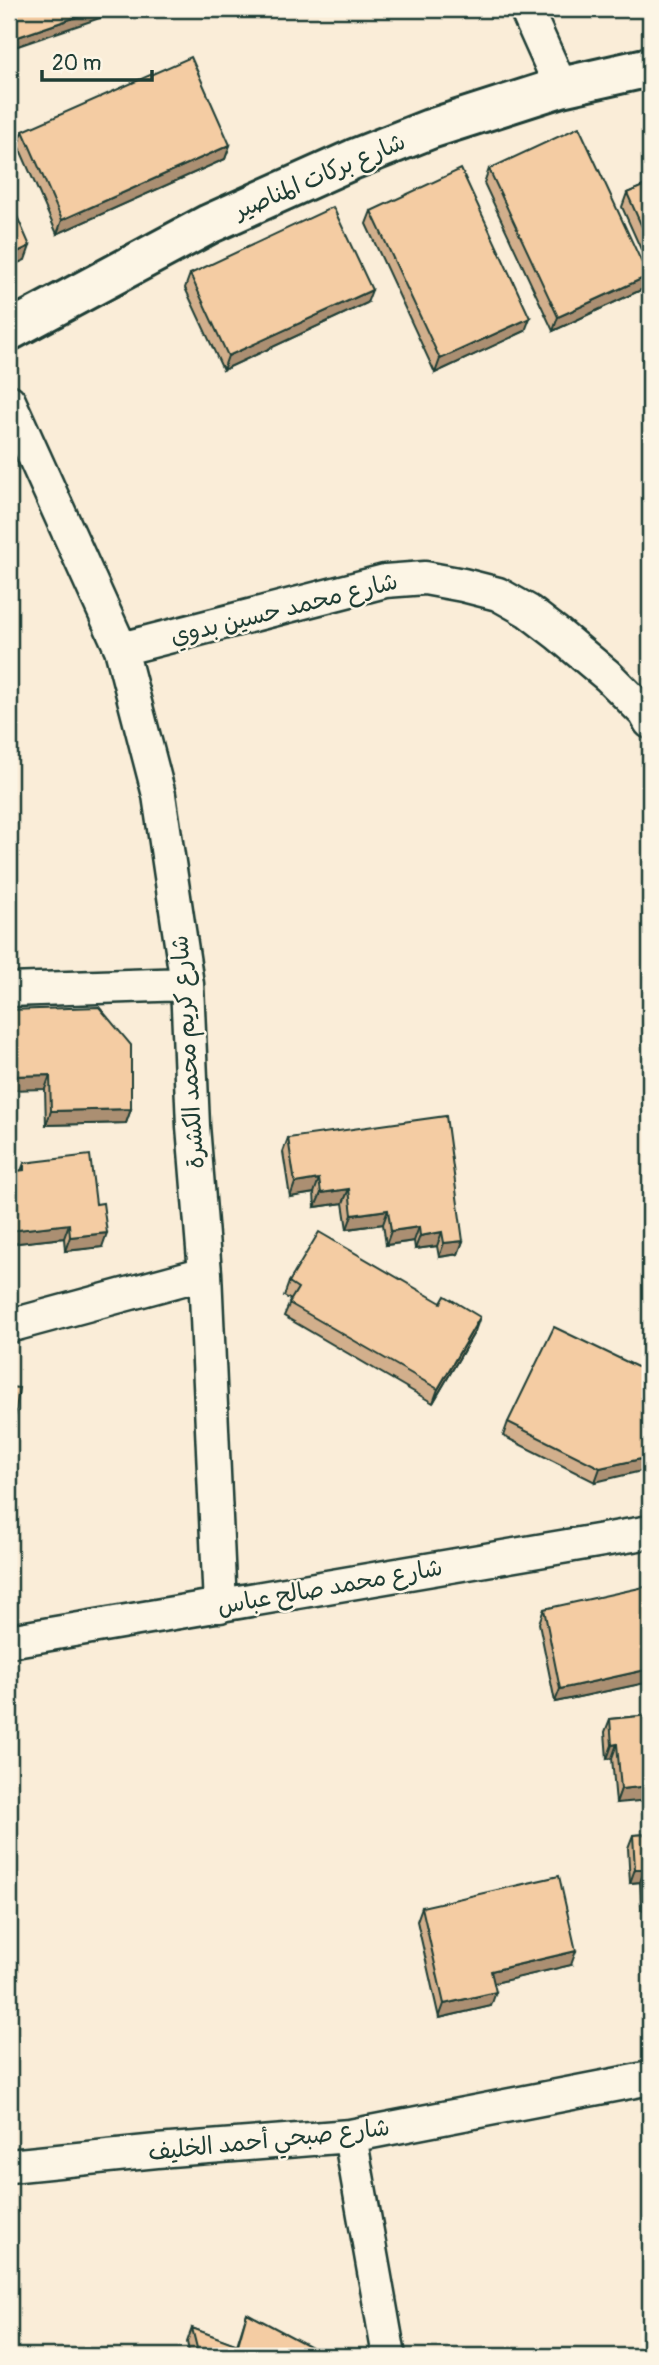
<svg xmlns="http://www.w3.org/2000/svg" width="659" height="2365" viewBox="0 0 659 2365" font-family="Pangolin,'Playpen Sans Arabic',sans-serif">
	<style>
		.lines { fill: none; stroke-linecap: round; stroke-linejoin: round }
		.street-casing { stroke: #1f3d34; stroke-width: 37 }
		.secondary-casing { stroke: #1f3d34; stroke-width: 44 }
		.street { stroke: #fcf5e5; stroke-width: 32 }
		.secondary { stroke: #fcf5e5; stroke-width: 38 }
		.wall { fill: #d2af8c; stroke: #1f3d34; stroke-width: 2 }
		.shaded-wall { fill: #ab8f72; stroke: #1f3d34; stroke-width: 2 }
		.building { fill: #f4cca3; stroke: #1f3d34; stroke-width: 2 }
		.labels { text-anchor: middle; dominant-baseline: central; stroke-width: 5; stroke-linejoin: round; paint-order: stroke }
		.street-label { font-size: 24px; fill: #1f3d34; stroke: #fcf5e5 }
	</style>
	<rect width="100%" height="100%" fill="#faedd8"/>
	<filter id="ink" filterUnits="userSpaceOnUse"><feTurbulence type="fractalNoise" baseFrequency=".0143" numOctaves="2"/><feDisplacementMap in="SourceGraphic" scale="14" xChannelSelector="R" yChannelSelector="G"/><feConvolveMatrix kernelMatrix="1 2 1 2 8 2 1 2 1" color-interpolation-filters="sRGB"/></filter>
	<g filter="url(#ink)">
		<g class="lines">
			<!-- street casing -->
			<g class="street-casing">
				<path id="street" d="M526 9 561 87
					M9 401 121 649 159 795 187 984 193 1126 205 1273 220 1606
					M121 649 385 581 425 578 463 585 498 594 528 611 558 634 608 676 645 713 650 722
					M9 990 187 984
					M9 1326 205 1273
					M9 1641 650 1532
					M350 2136 389 2356
					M9 2166 157 2151 350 2136 650 2078"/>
			</g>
			<!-- secondary casing -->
			<g class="secondary-casing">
				<path id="secondary" d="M9 331 209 224 354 159 430 129 561 87 650 67"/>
			</g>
			<!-- street -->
			<use href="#street" class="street"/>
			<!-- secondary -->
			<use href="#secondary" class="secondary"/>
		</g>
		<!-- wall -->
		<path class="wall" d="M23 131 230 145 225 159 57 234 18 145Z
			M489 169 643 289 553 331 484 183Z
			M650 183V264L648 265 622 207 627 193Z
			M371 211 525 331 435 373 366 224Z
			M190 274 367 303 223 370 185 288Z
			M9 1010 131 1109 126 1123 46 1125 45 1089Z
			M288 1138 463 1241 458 1254 439 1257 437 1246 415 1249 414 1241 386 1245 383 1224 347 1229 343 1203 315 1207 314 1193 290 1197 283 1152Z
			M24 1163 102 1247 65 1251 64 1238 9 1244V1172L21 1171Z
			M289 1282 441 1303 475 1331 433 1403 284 1316 291 1300 284 1296Z
			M650 1373 595 1482 503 1436 508 1422Z
			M650 1591V1682L555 1702 539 1623 544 1609Z
			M650 1715 616 1803 612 1758 607 1759 605 1732 610 1719Z
			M650 1834V1910H641L640 1882 630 1883 628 1848 633 1835Z
			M422 1907 571 1965 494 1983 491 2006 439 2018 417 1921Z
			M247 2313 312 2356H190L187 2342 192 2328 237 2345Z"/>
		<!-- shaded-wall -->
		<path class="shaded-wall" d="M100 9H126L9 49V40Z
			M230 145 225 159 57 234 62 220Z
			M30 246 25 260 9 267V256Z
			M648 276 643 289 553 331 558 317Z
			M372 290 367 303 223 370 228 356Z
			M530 318 525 331 435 373 440 359Z
			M50 1075 45 1089 9 1090V1076Z
			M131 1109 126 1123 46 1125 51 1111Z
			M319 1179 314 1193 290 1197 295 1183Z
			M349 1189 343 1203 315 1207 321 1193Z
			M388 1210 383 1224 347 1229 352 1215Z
			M69 1224 64 1238 9 1244V1231Z
			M419 1227 414 1241 386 1245 391 1231Z
			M442 1232 437 1246 415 1249 420 1236Z
			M107 1233 102 1247 65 1251 70 1237Z
			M463 1241 458 1254 439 1257 444 1243Z
			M480 1317 475 1331 433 1403 438 1389Z
			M650 1457V1469L595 1482 600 1468Z
			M650 1669V1682L555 1702 560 1689Z
			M617 1744 612 1758 607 1759 612 1745Z
			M650 1786V1800L616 1803 621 1789Z
			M635 1869H645L640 1882 630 1883Z
			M646 1896H650V1910H641Z
			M576 1951 571 1965 486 1985 491 1971Z
			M496 1992 491 2006 439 2018 444 2004Z"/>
		<!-- building -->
		<path class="building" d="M9 9H100L9 40Z
			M191 57 230 145 62 220 23 131Z
			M579 127 648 276 558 317 489 169Z
			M461 169 530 318 440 359 371 211Z
			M650 183V245L627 193Z
			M9 198 30 246 9 256Z
			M333 207 372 290 228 356 190 274Z
			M99 1007 131 1045V1109L51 1111 50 1075 9 1076V1010Z
			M446 1116 463 1241 444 1243 442 1232 420 1236 419 1227 391 1231 388 1210 352 1215 349 1189 321 1193 319 1179 295 1183 288 1138Z
			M90 1155 96 1204 103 1203 107 1233 70 1237 69 1224 9 1231V1172L24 1170V1163Z
			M319 1232 441 1303 445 1296 480 1317 438 1389 289 1303 298 1288 289 1282Z
			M554 1327 650 1373V1457L600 1468 508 1422Z
			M9 1387 19 1388 9 1461Z
			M649 1586 650 1591V1669L560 1689 544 1609Z
			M650 1715V1786L621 1789 617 1744 612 1745 610 1719Z
			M650 1834V1896H646L645 1869H635L633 1835Z
			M559 1876 576 1951 491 1971 496 1992 444 2004 422 1907Z
			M247 2313 311 2347 312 2356H199L192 2328 238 2345Z"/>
	</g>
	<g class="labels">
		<!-- street labels -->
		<g class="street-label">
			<text transform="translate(320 176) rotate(-23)">شارع بركات المناصير</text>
			<text transform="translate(284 609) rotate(-14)">شارع محمد حسين بدوي</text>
			<text transform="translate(188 1052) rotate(-94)">شارع كريم محمد الكشرة</text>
			<text transform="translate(330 1587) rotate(-10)">شارع محمد صالح عباس</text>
			<text transform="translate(269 2140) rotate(-6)">شارع صبحي أحمد الخليف</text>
		</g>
	</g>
	<!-- margin -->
	<rect width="659" height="2365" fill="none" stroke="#fcf5e5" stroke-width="35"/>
	<rect x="18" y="18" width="624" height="2330" fill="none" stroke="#1f3d34" stroke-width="2.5" filter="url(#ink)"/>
	<!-- scale -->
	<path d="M42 70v10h110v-10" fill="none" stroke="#1f3d34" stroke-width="3.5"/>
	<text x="52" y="70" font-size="21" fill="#1f3d34" stroke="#fcf5e5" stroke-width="5" paint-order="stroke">20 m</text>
</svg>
